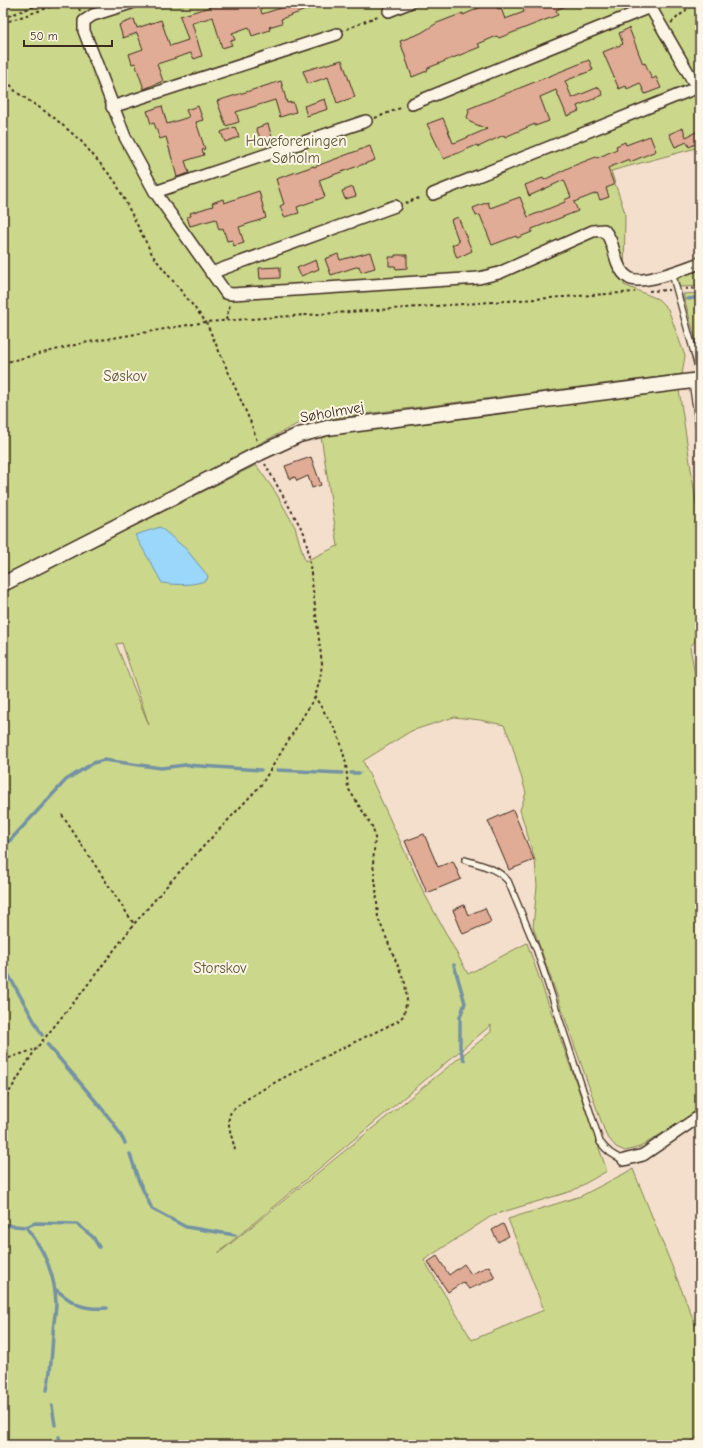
<svg xmlns="http://www.w3.org/2000/svg" width="703" height="1448" viewBox="0 0 703 1448" font-family="'Comic Neue',sans-serif">
	<style>
		.green { fill: #cbd88b; stroke: #838154; fill-rule: evenodd }
		.water { fill: #9ad7fb; stroke: #7492a3 }
		.lines { fill: none; stroke-linecap: round; stroke-linejoin: round }
		.stream { stroke: #7492a3; stroke-width: 3.5 }
		.building { fill: #e1ac95; stroke: #3b2a1e }
		.service-casing { stroke: #3b2a1e; stroke-width: 8 }
		.minor-casing { stroke: #3b2a1e; stroke-width: 14 }
		.tertiary-casing { stroke: #3b2a1e; stroke-width: 17 }
		.path { stroke: #3b2a1e; stroke-width: 2; stroke-dasharray: 3 3; stroke-linecap: butt }
		.service { stroke: #fcf5e5; stroke-width: 5.5 }
		.minor { stroke: #fcf5e5; stroke-width: 11 }
		.tertiary { stroke: #fcf5e5; stroke-width: 14 }
		.labels { text-anchor: middle; dominant-baseline: central; stroke-width: 4; stroke-linejoin: round; paint-order: stroke }
		.park-label { font-size: 15px; fill: #5f5639; stroke: #fcf5e5 }
		.street-label { font-size: 15px; fill: #3b2a1e; stroke: #fcf5e5 }
	</style>
	<rect width="100%" height="100%" fill="#f4dfcd"/>
	<filter id="ink" filterUnits="userSpaceOnUse"><feTurbulence type="fractalNoise" baseFrequency=".025" numOctaves="2"/><feDisplacementMap in="SourceGraphic" scale="8" xChannelSelector="R" yChannelSelector="G"/><feConvolveMatrix kernelMatrix="1 2 1 2 8 2 1 2 1" color-interpolation-filters="sRGB"/></filter>
	<g filter="url(#ink)">
		<!-- green -->
		<path class="green" d="M3 3H65L66 8 80 3H700V147L611 171 625 213 624 285 658 299 668 309 685 356 682 374 301 422 3 578Z
			M700 269V286L681 287 678 285V277L683 273Z
			M700 293V355L683 294Z
			M679 390 700 528V635L690 647 700 703V1110L640 1147 625 1151 616 1147 606 1135 533 927 537 886 535 860 520 810 526 793 511 741 504 725 480 720 454 717 411 731 363 761 424 893 468 974 527 943 607 1171 572 1191 493 1215 424 1260 472 1340 544 1310 508 1219 581 1196 633 1169 700 1336V1436L688 1443V1445H3V592L256 465 276 493 295 527 305 561 338 546 321 436ZM122 643 149 725 116 644ZM491 1025V1032L219 1253V1252Z"/>
		<!-- water -->
		<path class="water" d="M160 527 186 549 208 576 207 580C193 586 177 585 162 583L135 535Z"/>
		<g class="lines">
			<!-- stream -->
			<path class="stream" d="M688 299 700 297
				M277 770 342 773
				M351 773H359
				M3 848 66 780 93 763 104 760 161 768 185 765 261 770
				M3 965 42 1035
				M454 965 465 1003 460 1017V1048L464 1060
				M47 1044 99 1105 114 1124 125 1143
				M130 1154 138 1179 152 1209 186 1227 235 1235
				M3 1225 26 1227C44 1249 55 1275 56 1303 56 1313 53 1324 53 1334 52 1353 51 1371 47 1390
				M26 1227 35 1223 77 1224 93 1237 99 1247
				M55 1289C74 1304 81 1310 107 1308
				M52 1406 55 1425
				M59 1437 61 1445"/>
		</g>
		<!-- building -->
		<path class="building" d="M208 3H218L219 6 229 3H259L262 14 296 3 322 4 281 19 282 23 269 27 270 30 252 36 249 27 232 33 235 40 230 41 232 45 222 48 213 17 192 23 202 56 194 59 191 53 157 64 163 81 144 89 135 63 132 64 129 54 143 49 137 33 123 38 119 25 134 19 137 28 161 20 170 46 188 40 180 16 210 7Z
			M490 3H495L498 9 501 8 505 19 524 12 520 3H573L556 10 558 15 499 38 497 36 478 44 480 47 428 68 427 71 412 77 400 41 421 33 437 23 463 13V15Z
			M629 28 643 64 645 63 652 79 656 77 661 88 645 94 640 83 627 89 626 86 619 89 603 52 623 44 619 33Z
			M342 60 355 97 337 103 328 77 308 84 303 71Z
			M589 60 593 70 565 81 572 98 599 87 603 95 577 106 579 111 567 116 556 90 540 97 549 121 535 126V124L505 137 504 135 478 147 477 145 444 159 427 124 443 118 453 143 457 142 487 129 470 122 467 117 469 112 468 109Z
			M281 81 287 103 293 102 296 112 280 117 275 100 236 112 239 122 226 126 217 101Z
			M325 99 328 109 307 116 304 106Z
			M162 106 167 124 189 117 186 110 198 106 203 120 196 122 205 149 202 150 204 155 185 161 189 173 177 177 166 137 160 139 154 123 151 124 147 111Z
			M268 124 273 141 263 145 256 128Z
			M235 127 239 137 225 142 221 132Z
			M683 128 686 137 700 130V142L689 147 687 142 675 147 669 134Z
			M650 136 656 151 630 162 629 159 608 168 614 185 606 188 609 197 600 200 597 193 574 202 578 211 532 229V232L517 238 516 236 492 245 480 215 476 216 473 208 488 202 490 208 520 197 528 217 565 202 564 200 571 197 564 180 529 196 525 185 543 178 544 180 570 167 596 157 597 158 617 149 616 146 625 142 626 145Z
			M370 146 375 160 319 180 325 197 297 207 299 213 284 217 280 206 284 204 276 179 314 166V167Z
			M353 187 356 196 345 199 342 191Z
			M259 191 266 218 239 227 244 243 234 246 232 240 227 241 223 228 219 230 216 219 190 226 187 217 191 216 190 213 213 206 212 203 223 199 224 203Z
			M458 217 472 251 457 258 452 245 459 242 451 220Z
			M370 252 375 268 361 272 359 266 331 275 325 259 338 254 340 260Z
			M395 255H407V268L396 269 395 266H389V257H395Z
			M316 260 319 269 301 276 297 268Z
			M280 267V278L260 279 259 268Z
			M311 457 321 485 312 488 308 476 297 481 295 477 290 479 285 466Z
			M513 810 534 860 509 870 488 821Z
			M424 834 438 867 453 861 461 879 427 893 405 841Z
			M464 905 468 915 485 908 491 922 463 934 453 910Z
			M503 1224 509 1236 498 1242 492 1230Z
			M437 1256 449 1275 464 1264 471 1274 489 1266 495 1278 469 1289 463 1282 448 1292 428 1262Z"/>
		<g class="lines">
			<!-- service casing -->
			<g class="service-casing">
				<path id="service" d="M672 273 700 374
					M692 381 700 434
					M465 860C481 865 497 868 508 881L536 948 600 1142C607 1151 613 1156 624 1160"/>
			</g>
			<!-- minor casing -->
			<g class="minor-casing">
				<path id="minor" d="M131 3 93 15 84 21V31L125 137 155 192 226 293 232 294 479 278 499 273 593 231 604 230C613 240 613 252 618 264 620 269 624 275 629 278 642 286 686 268 700 263
					M648 3 700 93
					M389 11 409 3
					M412 104 650 7
					M112 107 337 34
					M155 192 366 121
					M433 194 696 88
					M211 273 395 206
					M624 1160 643 1155 700 1116"/>
			</g>
			<!-- tertiary casing -->
			<g class="tertiary-casing">
				<path id="tertiary" d="M3 584 260 453 299 435 327 428 700 380"/>
			</g>
			<!-- path -->
			<path class="path" d="M77 3 80 11
				M3 18 43 3
				M3 23 62 3
				M671 23 694 3
				M347 29 380 15
				M3 75 16 92 52 116 81 141 115 181 153 256 206 322 251 423 257 441
				M375 118 403 107
				M405 203 422 197
				M685 289 700 288
				M649 291 669 290
				M226 320 230 305
				M3 363 83 343 206 322 635 292
				M62 815 134 924
				M3 1060 33 1050
				M3 1102 35 1050 82 992 134 924 171 881 261 785 315 697 320 679 322 664 308 549 304 533 265 464
				M235 1150C233 1140 226 1123 230 1114 240 1094 371 1035 398 1021L404 1015 407 999 405 983 378 918 376 887 373 864 375 838 373 828 348 788 346 764 341 744 336 731 315 697"/>
			<!-- service -->
			<use href="#service" class="service"/>
			<!-- minor -->
			<use href="#minor" class="minor"/>
			<!-- tertiary -->
			<use href="#tertiary" class="tertiary"/>
		</g>
	</g>
	<g class="labels">
		<!-- park labels -->
		<g class="park-label">
			<text x="296" y="141">Haveforeningen<tspan x="296" dy="17">Søholm</tspan></text>
			<text x="125" y="376">Søskov</text>
			<text x="220" y="968">Storskov</text>
		</g>
		<!-- street labels -->
		<g class="street-label">
			<text transform="translate(332 412) rotate(-10)">Søholmvej</text>
		</g>
	</g>
	<!-- margin -->
	<rect width="703" height="1448" fill="none" stroke="#fcf5e5" stroke-width="16"/>
	<rect x="8" y="8" width="687" height="1432" fill="none" stroke="#3b2a1e" stroke-width="1.5" filter="url(#ink)"/>
	<!-- scale -->
	<path d="M24 40v6h88v-6" fill="none" stroke="#3b2a1e" stroke-width="2"/>
	<text x="30" y="40" font-size="12" fill="#3b2a1e" stroke="#fcf5e5" stroke-width="3" paint-order="stroke">50 m</text>
</svg>
